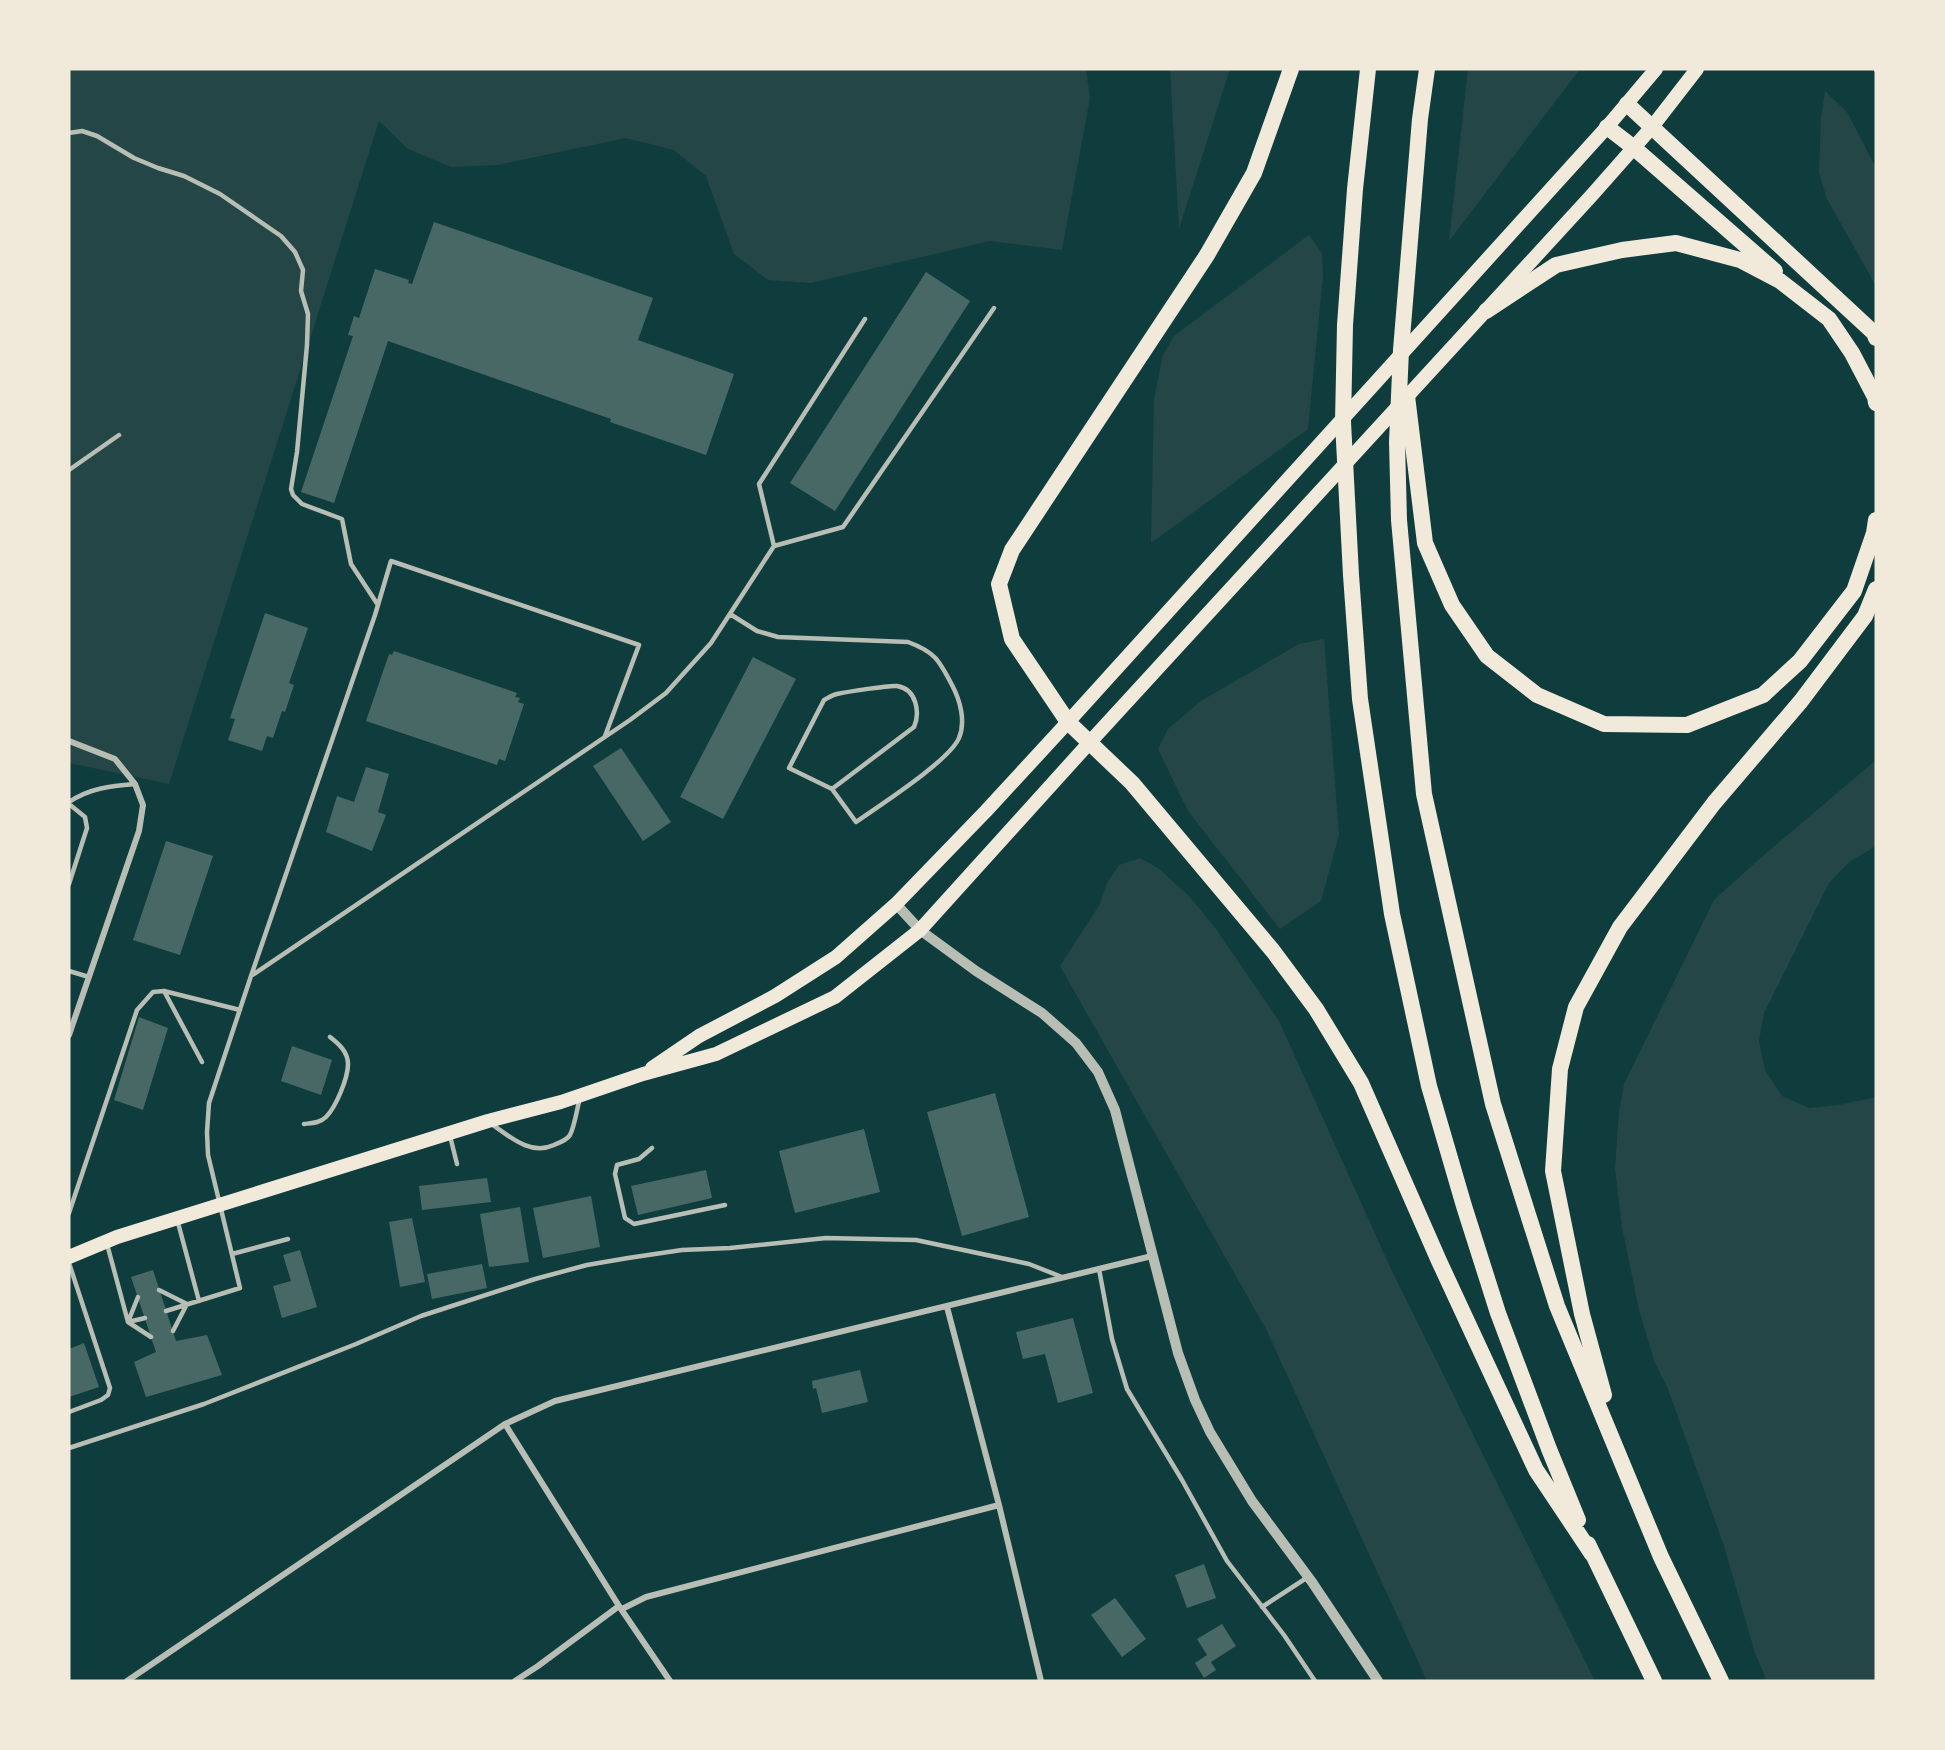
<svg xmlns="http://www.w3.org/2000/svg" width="1945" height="1750" viewBox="0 0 1945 1750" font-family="'Playfair Display',serif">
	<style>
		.green { fill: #244646 }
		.building { fill: #486865 }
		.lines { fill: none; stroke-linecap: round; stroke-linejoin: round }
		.service { stroke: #b8beb3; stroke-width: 4.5 }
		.minor { stroke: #b8beb3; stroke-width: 6 }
		.tertiary { stroke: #b8beb3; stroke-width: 10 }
		.primary { stroke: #f1e9da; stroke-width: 14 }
		.motorway { stroke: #f1e9da; stroke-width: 16 }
	</style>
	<rect width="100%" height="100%" fill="#0f3d3e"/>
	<!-- green -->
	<path class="green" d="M69 69H1086L1090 98 1062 250 990 241 811 283 768 280 734 254 706 176 674 150 626 138 497 165 451 167 408 149 379 121 169 784 69 763Z
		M1170 69H1230L1179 229Z
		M1468 69H1580L1449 241Z
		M1825 91 1847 112 1876 168V286L1827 199 1819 173 1821 118Z
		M1309 235 1322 254 1323 276 1308 429 1151 543 1154 398 1163 355 1174 336Z
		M1324 639 1339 835 1321 901 1280 929 1188 811 1158 749 1168 729 1201 701 1299 644Z
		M1876 760V846L1849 862 1829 883 1764 1013 1759 1041 1765 1070 1782 1096 1809 1108 1839 1105 1876 1097V1681H1767L1755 1653 1724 1546 1668 1389 1655 1363 1639 1310 1622 1227 1615 1169 1619 1112 1624 1084 1714 900 1757 861Z
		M1140 858 1158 868 1189 896 1216 929 1279 1021 1391 1269 1595 1681H1427L1266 1329 1060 966 1100 904 1107 883 1119 865Z"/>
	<!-- building -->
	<path class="building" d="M434 222 653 298 638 340 734 374 706 455 610 422 611 419 388 341 334 503 301 492 353 336 348 335 354 316 359 318 375 269 409 280 408 283 412 284Z
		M926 272 970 301 835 511 790 483Z
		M265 613 308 628 289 683 294 685 285 712 282 711 273 738 267 736 262 751 228 740 235 719 230 718Z
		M394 651 517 693 515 697 520 698 518 702 524 704 505 761 499 759 497 765 366 721 389 654 392 655Z
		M753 657 796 679 723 819 680 797Z
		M621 748 671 822 643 841 593 766Z
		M366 767 389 774 378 812 386 815 372 851 326 832 337 796 354 802Z
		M166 841 213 856 180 955 133 940Z
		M139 1017 168 1028 143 1110 114 1100Z
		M292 1046 332 1060 321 1095 281 1081Z
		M995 1093 1029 1217 962 1236 927 1112Z
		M864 1129 880 1192 795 1213 779 1151Z
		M706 1170 712 1198 638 1215 631 1186Z
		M487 1178 491 1202 422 1210 419 1186Z
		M591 1196 600 1247 543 1258 533 1208Z
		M520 1207 529 1262 489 1267 480 1214Z
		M412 1218 425 1282 400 1287 389 1222Z
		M300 1250 317 1307 282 1318 273 1286 291 1281 283 1255Z
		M482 1264 487 1288 432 1299 427 1274Z
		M153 1270 176 1341 207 1335 222 1375 146 1397 134 1362 156 1352 131 1277Z
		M1073 1318 1093 1393 1058 1403 1045 1354 1023 1359 1016 1332Z
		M84 1343 99 1387 69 1397V1349Z
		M860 1370 868 1402 822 1413 816 1388 813 1389 812 1381Z
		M1204 1564 1216 1598 1187 1608 1175 1575Z
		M1115 1598 1146 1639 1122 1657 1091 1615Z
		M1222 1624 1236 1646 1211 1662 1216 1670 1204 1678 1195 1663 1207 1655 1197 1639Z"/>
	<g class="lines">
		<!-- service -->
		<path class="service" d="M1876 69V70
			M69 133 82 131 97 136 134 158 158 168 184 176 220 194 281 236 295 252 303 270 301 291 308 314 307 345 297 452 291 489 293 495 302 504 342 519 351 564 378 605
			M69 470 119 435
			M774 546 759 484 865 319
			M730 614 757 631 778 637 908 642C935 652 939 660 952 685 960 700 966 721 959 738 949 761 880 805 856 822L832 789 914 727C920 713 917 689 897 686 890 685 846 692 837 694 832 695 828 698 824 700L789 768 832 789
			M69 802C90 788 111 786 135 784
			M69 804 85 817 87 828 69 884
			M69 971 89 977
			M251 976 375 615 391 561 639 645 605 736
			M164 991 202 1062
			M490 1123C509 1136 530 1156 554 1145 559 1143 567 1140 570 1135 575 1125 577 1108 580 1098
			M304 1124C312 1123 320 1123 326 1117 336 1107 348 1078 348 1064 348 1052 339 1044 330 1037
			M450 1136 457 1164
			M652 1148 639 1159 617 1165 615 1174 625 1218 634 1224 725 1205
			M69 1213 137 1010 153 992 164 991 240 1010
			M177 1219 199 1301
			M107 1244 128 1322 151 1337
			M232 1254 288 1239
			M69 1263 110 1388 108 1395 101 1400 69 1412
			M1099 1269 1112 1339 1127 1389 1182 1480 1227 1561 1284 1635 1315 1681
			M159 1290 187 1304
			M166 1311 240 1288 208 1155 207 1132 209 1103 251 976 630 720 666 693 711 643 774 546 843 527 994 308
			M128 1322 138 1297
			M128 1322 145 1318
			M173 1331 187 1304
			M69 1448 204 1404 356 1344 421 1316 535 1279 587 1265 628 1258 682 1250 730 1248 826 1238 916 1240 1029 1264 1062 1277
			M1262 1607 1308 1577"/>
		<!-- minor -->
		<path class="minor" d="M69 741 115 759 135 784 143 805 139 831 69 1035
			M947 1307 999 1505 1041 1681
			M505 1424 619 1606 670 1681
			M622 1609 646 1597 999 1505
			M127 1681 505 1424 555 1401 1152 1256
			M515 1681 538 1666 619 1606"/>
		<!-- tertiary -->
		<path class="tertiary" d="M896 904 920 930 976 971 1042 1013 1076 1043 1098 1072 1115 1110 1178 1353 1195 1400 1210 1432 1252 1501 1312 1582 1378 1681"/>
		<!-- primary -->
		<path class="primary" d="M652 1068 699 1036 775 996 836 957 896 904 986 811 1068 722 1607 127 1656 69
			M69 1257 117 1237 488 1121 561 1102 643 1074 716 1054 835 997 920 930 1090 742 1592 195 1652 127 1697 69"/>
		<!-- motorway -->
		<path class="motorway" d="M1291 69 1254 173 1207 255 1012 550 999 584 1012 639 1068 722 1132 783 1273 951 1316 1009 1361 1083 1439 1261 1536 1470 1592 1554
			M1368 69 1355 189 1345 325 1343 422 1351 575 1360 699 1392 914 1429 1086 1464 1206 1498 1313 1549 1449 1578 1520
			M1427 69 1420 119 1401 350 1397 442 1399 520 1424 794 1493 1104 1557 1306 1661 1557 1721 1681
			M1627 104 1874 333 1876 338
			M1607 127 1633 147 1775 271
			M1486 311 1556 265 1622 250 1676 243 1740 260 1780 281 1829 319 1852 353 1875 397 1876 403
			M1407 396 1425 543 1452 605 1487 656 1537 695 1604 724 1687 725 1763 695 1800 661 1854 591 1874 533 1876 520
			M1604 1395 1582 1314 1553 1171 1560 1069 1576 1007 1620 927 1714 803 1801 701 1865 616 1876 589
			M1588 1544 1654 1681"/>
	</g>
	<!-- border -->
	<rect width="1945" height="1750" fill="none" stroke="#f1e9da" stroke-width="141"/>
</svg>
